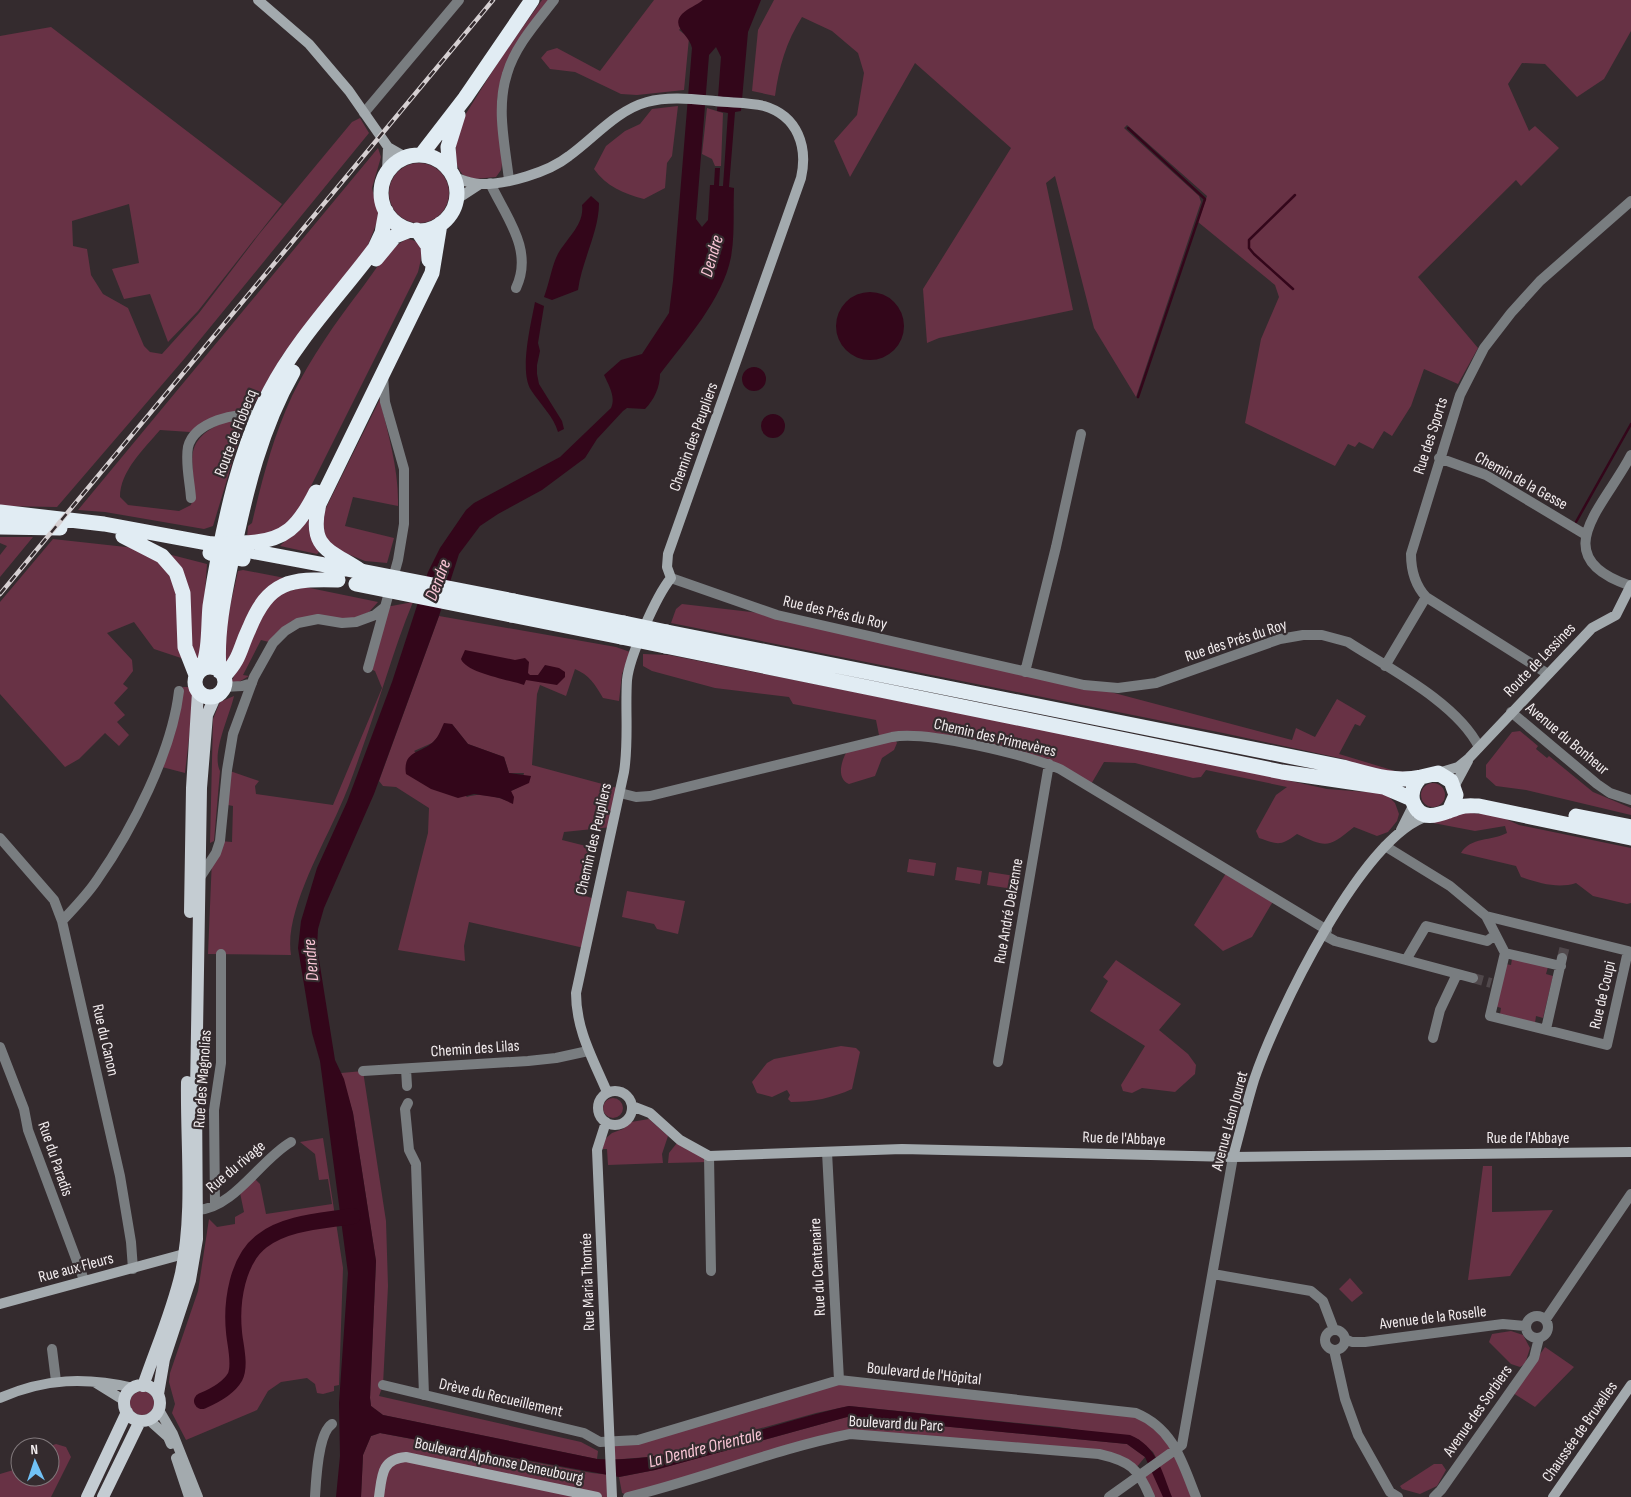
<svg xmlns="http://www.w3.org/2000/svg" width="1631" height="1497" viewBox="0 0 1631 1497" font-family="'Sofia Sans Condensed',sans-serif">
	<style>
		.green { fill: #683245; fill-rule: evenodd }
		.water { fill: #33061a; fill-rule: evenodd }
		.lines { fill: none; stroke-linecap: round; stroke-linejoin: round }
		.stream { stroke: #33061a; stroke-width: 2.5 }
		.river { stroke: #33061a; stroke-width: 16 }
		.street-tunnel { stroke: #50484b; stroke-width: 10; stroke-dasharray: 10 5; stroke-linecap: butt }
		.street { stroke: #797d80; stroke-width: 10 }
		.secondary { stroke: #a3aaae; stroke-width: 10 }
		.primary { stroke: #c4ccd2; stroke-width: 12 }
		.highway { stroke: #e1ecf3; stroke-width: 15 }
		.rail-casing { stroke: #d6d0d2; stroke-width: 4.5 }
		.rail { stroke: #342b2e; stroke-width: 2.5; stroke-dasharray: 8; stroke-linecap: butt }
		.highway-bridge { stroke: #e1ecf3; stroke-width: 15 }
		.labels { text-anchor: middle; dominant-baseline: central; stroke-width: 4.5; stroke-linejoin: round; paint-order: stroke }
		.street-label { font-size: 16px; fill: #f2ecee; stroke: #342b2e }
		.water-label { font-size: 18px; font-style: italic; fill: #f9c5d5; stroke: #342b2e }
	</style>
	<rect width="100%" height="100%" fill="#342b2e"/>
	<!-- green -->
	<path class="green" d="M542 0H550C524 36 496 65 497 112 497 131 505 153 501 170L496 177 474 179 463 175 460 171 455 161 457 128 500 59Z
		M654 0H703L679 30 689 38 684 90 637 95 621 94 575 72 550 69 541 58 547 51 557 48 600 71Z
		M774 0H1631V31L1604 79 1577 97 1545 64 1522 63 1508 84 1529 131 1535 126 1559 148 1521 186 1516 180 1418 277 1478 348 1458 384 1424 369 1411 406 1392 436 1384 431 1373 449 1359 442 1355 447 1348 444 1335 466 1245 423 1261 339 1279 297 1275 285 1198 222 1207 196 1127 125 1124 128 1199 196 1201 202 1136 397 1094 328 1055 176 1046 183 1073 310 939 338 927 343 923 289 1011 148 915 63 850 177 834 141 857 115 864 73 858 53 832 31 802 17C786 42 779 67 775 96L752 91 758 30Z
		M51 27 282 204 198 311 168 342 150 294 124 299 112 269 139 263 129 204 72 221 73 246 87 249 91 275 103 294 128 308 144 346 150 352 162 354 199 313 260 233 352 122 360 118 369 133 185 358 57 507 0 506V36Z
		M678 106 672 156 667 163 665 188 644 199C624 194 606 186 594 169L606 146 625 131 640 124 652 109Z
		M707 108 723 113 721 166H715L712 159 702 154Z
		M378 148 381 157 372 188 378 213 377 222 366 250 282 356 251 409 235 412 190 432 160 430C144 449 120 471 120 497L128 505 179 511 191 505C201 472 176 447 216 426 227 420 233 418 245 420L213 526 204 529 105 512 78 510Z
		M389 193a30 30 0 1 1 60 0a30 30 0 1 1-60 0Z
		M408 239C427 241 421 259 418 272L298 512 280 531 247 538 248 526 252 523C262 480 273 437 292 396 311 357 336 322 362 288 375 271 389 246 408 239Z
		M380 399C388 435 399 469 398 506L353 497 345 526 394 538 387 563 365 561 328 546 320 520Z
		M308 518 319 552 317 554 280 546Z
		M0 537H33L0 577V555L7 546 0 543Z
		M53 539 135 548 162 562 177 588 184 659 154 649 134 622 107 633 132 660 133 671 123 684 128 688 114 703 125 715 117 722 129 735 119 746 105 733 79 759 65 767 0 694V602Z
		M164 553 207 564 200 663 191 655 187 592Z
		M243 570 290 579 277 584 226 670C221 636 231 604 238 571Z
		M305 587 378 602 369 612 348 621 301 618 290 622 269 642 261 640 243 675 249 676 237 683H231L252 632 274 595Z
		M413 602C393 650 380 700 362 749 355 769 348 790 339 809 322 848 284 913 291 955L208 954 212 858 220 841 232 842 233 806 223 804 227 770 259 781 255 786 256 794 333 805 382 688 375 671 368 668 386 607Z
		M682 604 777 615 1084 685 1292 740 1296 728 1315 737 1337 699 1366 716 1360 726 1355 724 1339 754 1395 771 1411 772 1372 771 1344 759 1223 733 671 623 676 609Z
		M439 616 616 647 630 652 622 674 619 701 603 698C595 684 589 675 575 669L566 696 540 685 537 694 532 765 621 789 612 827 564 832 562 840 590 847 579 894 595 899 584 948 469 922 464 946 465 961 398 950 428 833 429 808 396 787 383 786 379 781ZM452 724 468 744 504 757 509 773H524L521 786 511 791 513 803C499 797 481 792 467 797L414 751 432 743Z
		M643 654 669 655 1204 762 1327 789 1379 793 1388 796 1395 803 1399 814 1397 821 1388 832 1377 836 1354 827C1328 848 1327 848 1297 834 1280 847 1277 844 1259 838L1256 831 1276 795 1287 787 1206 770 1201 777 1193 778 1135 763 1104 762 1090 786 1060 769 930 737 895 739 897 743 894 750 882 758 875 776 849 784C835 778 842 758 849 748L880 740 876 720 793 704 789 697 715 688 652 671 643 666Z
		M183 687H188L194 694 185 773 162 767 179 691Z
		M234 696C230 715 211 753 220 771L214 841 210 843 213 719 220 702Z
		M1520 731 1538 746 1536 749 1547 758 1549 756 1593 792 1631 808V815L1526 790 1496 786 1486 777V765L1512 732Z
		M1421 795a12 12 0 1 1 24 0a12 12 0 1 1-24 0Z
		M1457 812 1497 815 1519 825 1631 848V903L1627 904 1593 896 1576 883C1558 889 1539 883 1521 877L1516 866 1461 853C1470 837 1492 841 1507 833L1505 826 1475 831 1428 822Z
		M909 859 936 863 934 876 907 872Z
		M957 867 982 871 980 884 955 880Z
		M1228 870 1275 898 1252 937 1223 951 1194 925Z
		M989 872 1015 876 1013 889 987 885Z
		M627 891 685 901 678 934 657 929 654 924 622 917Z
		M1512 959 1548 967 1546 974 1553 976 1543 1018 1536 1016 1535 1023 1500 1014 1501 1008 1495 1006 1505 964 1511 965Z
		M1116 960 1181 1004 1159 1030 1188 1054 1196 1065 1195 1074 1175 1092 1142 1088 1132 1093 1123 1091 1121 1085 1145 1046 1090 1011 1108 981 1103 977Z
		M841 1046 856 1048 860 1052 852 1089C832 1098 813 1102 791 1102L788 1099 790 1095 787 1090 772 1097 757 1093 752 1082 767 1063 774 1059Z
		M363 1071 386 1221 388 1286 383 1385 379 1396 581 1442 598 1451 597 1459 383 1415 371 1406 370 1398 376 1261 353 1113 341 1073Z
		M603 1108a10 10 0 1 1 20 0a10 10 0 1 1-20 0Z
		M649 1119 668 1136 662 1154 663 1163 608 1165 607 1149H602L605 1139 612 1133 623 1129 631 1122Z
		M323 1138 343 1268 339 1385 334 1386V1391L323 1394 317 1393 315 1384 307 1378 281 1382 268 1391 257 1410 186 1440 172 1413 175 1404 169 1382 170 1373 198 1291 209 1219 217 1227 235 1224V1217L244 1212 239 1188 252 1176 260 1184 266 1214 332 1204 328 1179 319 1180 315 1154 300 1142Z
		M680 1139 709 1156 708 1162 668 1163 669 1153Z
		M1483 1166H1492V1212L1553 1210 1510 1276 1468 1280Z
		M1350 1278 1363 1293 1352 1302 1339 1289Z
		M1511 1331 1523 1335 1530 1348 1525 1364 1520 1367 1511 1364 1489 1342 1492 1334Z
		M1545 1347 1574 1367 1535 1407 1513 1393Z
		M839 1380 1136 1413 1166 1434 1196 1497H1150L1141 1475 1159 1463 1153 1452 1138 1439 1059 1427 849 1406 816 1413 660 1456 610 1460V1442L628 1441Z
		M130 1403a12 12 0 1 1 24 0a12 12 0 1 1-24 0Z
		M847 1417 1127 1444 1145 1457 1136 1468 1120 1456 850 1431 627 1495 622 1493 619 1477 655 1470Z
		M380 1433 592 1473 611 1475 612 1497H361L363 1455 371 1436Z
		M56 1444 66 1447 71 1457 51 1497H0V1474L20 1468V1477H50V1447H47Z
		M1434 1464H1442L1446 1470 1437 1486 1420 1494 1402 1489 1400 1486Z"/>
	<!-- water -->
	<path class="water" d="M703 0H761L748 32 741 111 735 112 729 187 734 188C733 211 735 235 731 257 723 299 685 341 660 374 660 387 654 400 645 409L627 408 623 411 597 439 585 458 542 490 498 514 480 526 459 554 439 616 374 794 324 908 318 929 317 947 335 1060 344 1079 353 1113 376 1261 370 1398 371 1406 383 1415 597 1459C678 1464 768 1423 849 1406L1130 1435C1157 1446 1162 1472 1172 1497H1163L1145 1457 1127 1444 847 1417 655 1470 619 1477 380 1433 371 1436 363 1455 361 1497H336L340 1456 339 1403 348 1273 320 1061 312 1033 298 948 301 921 317 868 347 802 392 682 428 572 440 548 466 510 474 503 560 457 611 408C616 397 609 386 604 375L621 360 642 354 669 313 673 281 692 48C690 35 670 27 682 14 688 8 697 5 703 0ZM716 47 721 57 717 111 728 113 723 186H719L720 168H715L714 185H710L708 220 702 227 696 219 709 55Z
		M591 196 599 203C599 232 582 260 578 290L552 300 544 297C549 284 551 270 556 258 564 240 585 226 582 205Z
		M836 326a34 34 0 1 1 68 0a34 34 0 1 1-68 0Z
		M535 302 544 306 538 343 540 351 537 365V374L539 384 562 421 564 429 558 432C554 417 540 404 531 390 519 371 531 324 535 302Z
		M742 379a12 12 0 1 1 24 0a12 12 0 1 1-24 0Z
		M761 426a12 12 0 1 1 24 0a12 12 0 1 1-24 0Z
		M465 650 515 660 525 658 529 662 528 673 530 675H538L545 665 559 668 565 672V677L557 685 526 680 524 685C510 680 466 673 461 659Z
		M444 723 452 724 468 744 504 757 509 773 531 776 529 783 511 791 514 797 513 804 500 798 474 794 458 798 431 789 406 774C402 750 423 753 434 741 439 736 441 729 444 723Z"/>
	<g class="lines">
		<!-- stream -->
		<path class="stream" d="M1128 128 1205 199 1138 397
			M1293 289 1254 254 1249 248V240L1295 195
			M1576 522 1631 424"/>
		<!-- river -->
		<path class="river" d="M202 1401C214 1396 228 1389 235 1377 241 1365 235 1345 234 1332 231 1302 237 1260 262 1241 286 1222 324 1221 353 1216"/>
		<!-- street-tunnel -->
		<path class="street-tunnel" d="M1562 958 1565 946
			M1473 978 1491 983"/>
		<!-- street -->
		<path class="street" d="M364 113 459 0
			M509 180C505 145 496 108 507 74 515 46 537 22 554 0
			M490 183C506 217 534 250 516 288
			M1439 458 1486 475 1586 535
			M191 498C190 482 185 463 188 447 194 422 237 411 258 416
			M671 578 777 615 1084 685 1118 688 1156 683 1280 639 1303 635H1322L1348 642C1390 669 1457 703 1479 747
			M1631 586C1543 557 1605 506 1631 455
			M1385 666 1426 597
			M368 668 385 607
			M1025 672 1056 547 1081 434
			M1548 674 1426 597C1415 585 1411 570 1411 554L1460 395 1484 348 1511 313 1540 281 1631 201
			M224 687 242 686 252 683
			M1511 712 1597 784 1610 793 1631 800
			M620 793 636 797 650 796 892 737C926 730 1026 755 1060 769L1327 930
			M0 838 54 900 62 921 120 1176 131 1242 133 1269
			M1385 846 1450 886 1486 916 1505 953 1490 1016 1607 1045 1628 951 1486 916
			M199 879 216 853 220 841 227 770 233 734 254 677 273 643 285 631 298 623 318 619 342 623 356 622 375 615 385 607 398 560 404 524V469L385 402 383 376
			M62 921C74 908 87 895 97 880 132 830 172 752 179 691
			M1324 935 1335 941 1473 978
			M1505 953 1561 966
			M1406 960 1426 926 1487 941 1495 935
			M1546 1029 1562 958
			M1433 1038 1440 1010 1457 974
			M0 1047 24 1109 28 1130 84 1280
			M998 1062 1049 764
			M406 1069 407 1086
			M363 1071 528 1061 556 1058 588 1051
			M408 1103 405 1109 409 1150 416 1164 424 1395
			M827 1152 839 1380
			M709 1156 711 1271
			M215 1205 214 1110 221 1063V954
			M198 1210C234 1208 261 1159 291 1142
			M1213 1274 1311 1291 1323 1301 1334 1330
			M1526 1327a11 11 0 1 1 22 0a11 11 0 1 1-22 0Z
			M1546 1319 1631 1194
			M1325 1340a10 10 0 1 1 20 0a10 10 0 1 1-20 0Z
			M1345 1339 1352 1342H1365L1503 1324 1525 1326
			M52 1349 56 1381
			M1334 1350 1345 1399 1358 1435 1390 1492 1398 1497
			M383 1385 584 1433 600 1442 638 1440 839 1380 1136 1413C1174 1429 1182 1462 1196 1497
			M315 1497C316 1480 318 1433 332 1424
			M628 1497C703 1479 774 1449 850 1434L1099 1454C1130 1461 1138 1468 1150 1497
			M1109 1497 1182 1445 1233 1157
			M1434 1497 1441 1490 1534 1358 1539 1338"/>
		<!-- secondary -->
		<path class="secondary" d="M258 0 309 44 349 91 388 147 402 155H412
			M387 172 388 147
			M454 177C462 180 471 184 480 184 506 185 549 172 569 156 594 138 617 110 647 102 668 96 693 99 715 101 731 103 749 102 764 106 798 116 808 147 801 178L668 554 667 567 671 578C656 596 629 658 627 680 625 711 629 741 624 772L576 993C576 1030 593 1059 607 1092
			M457 199 480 184
			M1438 773 1458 767 1469 758 1592 628 1616 615 1631 585
			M1454 787 1468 761
			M1401 830 1414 804
			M598 1108a17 17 0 1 1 34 0a17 17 0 1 1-34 0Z
			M632 1106 650 1113 680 1140 709 1156 902 1149 1233 1157 1631 1152
			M606 1122 597 1150 612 1497
			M1233 1157C1240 1132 1246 1106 1254 1080 1275 1017 1363 833 1429 816
			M0 1304 184 1254 189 1256
			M96 1383 125 1401
			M0 1398C45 1378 86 1377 134 1388
			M159 1410 173 1434 198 1497
			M149 1420 168 1437 171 1444
			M176 1458 189 1497
			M379 1497C382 1476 381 1459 406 1457L597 1497
			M1553 1497 1631 1385"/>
		<!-- primary -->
		<path class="primary" d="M190 912 192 788 198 692
			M124 1403a18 18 0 1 1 36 0a18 18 0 1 1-36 0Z
			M143 1386C156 1348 172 1312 181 1273 194 1211 186 1146 187 1082
			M158 1394 164 1359 190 1280 197 1239 196 1092 201 788 207 715 215 697
			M87 1497 127 1412
			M103 1497 140 1421"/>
		<!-- highway -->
		<path class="highway" d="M421 155 465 98 532 0
			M381 193a38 38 0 1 1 76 0a38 38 0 1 1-76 0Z
			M450 170 448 147 458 115
			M417 230 428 246 429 260
			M376 259 395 236 410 230
			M0 512 104 524 212 544
			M0 527 60 528
			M123 536 162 556 176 572 183 593 185 647 196 675
			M246 543C286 541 299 526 316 492
			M245 550 357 571
			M361 571C330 550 308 549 319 504L432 273 440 224
			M514 601 624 623
			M511 615 621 637
			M667 632 1343 767C1369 774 1394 783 1421 777
			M665 646 1282 772 1384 787 1412 799
			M195 682a15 15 0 1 1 30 0a15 15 0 1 1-30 0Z
			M202 669C210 649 208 627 210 606 216 566 224 525 234 487 243 454 254 421 270 391 297 339 340 295 375 248L382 233 386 211
			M219 671C216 630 225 592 233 553 246 490 261 428 293 372
			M224 676C241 658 239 650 249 629 269 580 290 579 338 580
			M1449 811 1456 795 1451 781 1438 773 1421 777C1414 784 1410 792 1413 802 1422 826 1444 812 1460 807 1466 805 1473 806 1479 806L1631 838
			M1576 816 1631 827"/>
		<!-- rail casing -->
		<g class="rail-casing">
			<path id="rail" d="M0 594 493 0"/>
		</g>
		<!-- rail -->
		<use href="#rail" class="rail"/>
		<!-- highway-bridge -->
		<path class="highway-bridge" d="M212 544 246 543
			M210 553 243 559
			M361 571 514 601
			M356 584 511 615
			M624 623 667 632
			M621 637 665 646"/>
	</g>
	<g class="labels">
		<!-- street labels -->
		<g class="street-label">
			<text transform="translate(236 433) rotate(-69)">Route de Flobecq</text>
			<text transform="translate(1431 436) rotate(-72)">Rue des Sports</text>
			<text transform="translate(694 437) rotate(-70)">Chemin des Peupliers</text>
			<text transform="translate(1521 481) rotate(29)">Chemin de la Gesse</text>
			<text transform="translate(835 613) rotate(13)">Rue des Prés du Roy</text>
			<text transform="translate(1236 641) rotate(-18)">Rue des Prés du Roy</text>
			<text transform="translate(1540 660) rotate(-46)">Route de Lessines</text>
			<text transform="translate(995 738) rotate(13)">Chemin des Primevères</text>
			<text transform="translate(1567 739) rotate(40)">Avenue du Bonheur</text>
			<text transform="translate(594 839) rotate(-77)">Chemin des Peupliers</text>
			<text transform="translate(1009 911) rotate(-80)">Rue André Delzenne</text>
			<text transform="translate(1603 995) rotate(-77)">Rue de Coupi</text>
			<text transform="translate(105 1040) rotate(77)">Rue du Canon</text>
			<text transform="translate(475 1049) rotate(-4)">Chemin des Lilas</text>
			<text transform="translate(203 1079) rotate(-86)">Rue des Magnolias</text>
			<text transform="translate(1230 1121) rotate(-75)">Avenue Léon Jouret</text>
			<text x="1528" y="1138">Rue de l'Abbaye</text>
			<text transform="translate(1124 1139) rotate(2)">Rue de l'Abbaye</text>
			<text transform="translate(55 1159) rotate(71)">Rue du Paradis</text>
			<text transform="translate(236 1167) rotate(-40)">Rue du rivage</text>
			<text transform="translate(818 1267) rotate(-93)">Rue du Centenaire</text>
			<text transform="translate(76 1268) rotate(-15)">Rue aux Fleurs</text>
			<text transform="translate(588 1282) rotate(-92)">Rue Maria Thomée</text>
			<text transform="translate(1433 1318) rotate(-7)">Avenue de la Roselle</text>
			<text transform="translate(924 1374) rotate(6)">Boulevard de l'Hôpital</text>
			<text transform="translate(501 1398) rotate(13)">Drève du Recueillement</text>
			<text transform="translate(1478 1411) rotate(-55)">Avenue des Sorbiers</text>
			<text transform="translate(896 1424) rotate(3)">Boulevard du Parc</text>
			<text transform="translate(1580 1432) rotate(-55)">Chaussée de Bruxelles</text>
			<text transform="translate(499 1461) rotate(12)">Boulevard Alphonse Deneubourg</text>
		</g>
		<!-- water labels -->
		<g class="water-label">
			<text transform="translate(712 256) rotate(-74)">Dendre</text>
			<text transform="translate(438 580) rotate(-69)">Dendre</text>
			<text transform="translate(311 960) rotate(-95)">Dendre</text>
			<text transform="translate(705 1448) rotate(-14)">La Dendre Orientale</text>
		</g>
	</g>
	<!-- north arrow -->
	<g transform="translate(35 1462) rotate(357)"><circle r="24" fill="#342b2e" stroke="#80787b"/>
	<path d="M0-4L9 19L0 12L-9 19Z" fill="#71c1f5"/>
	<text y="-8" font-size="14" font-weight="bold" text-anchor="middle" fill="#f2ecee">N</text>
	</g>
</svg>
